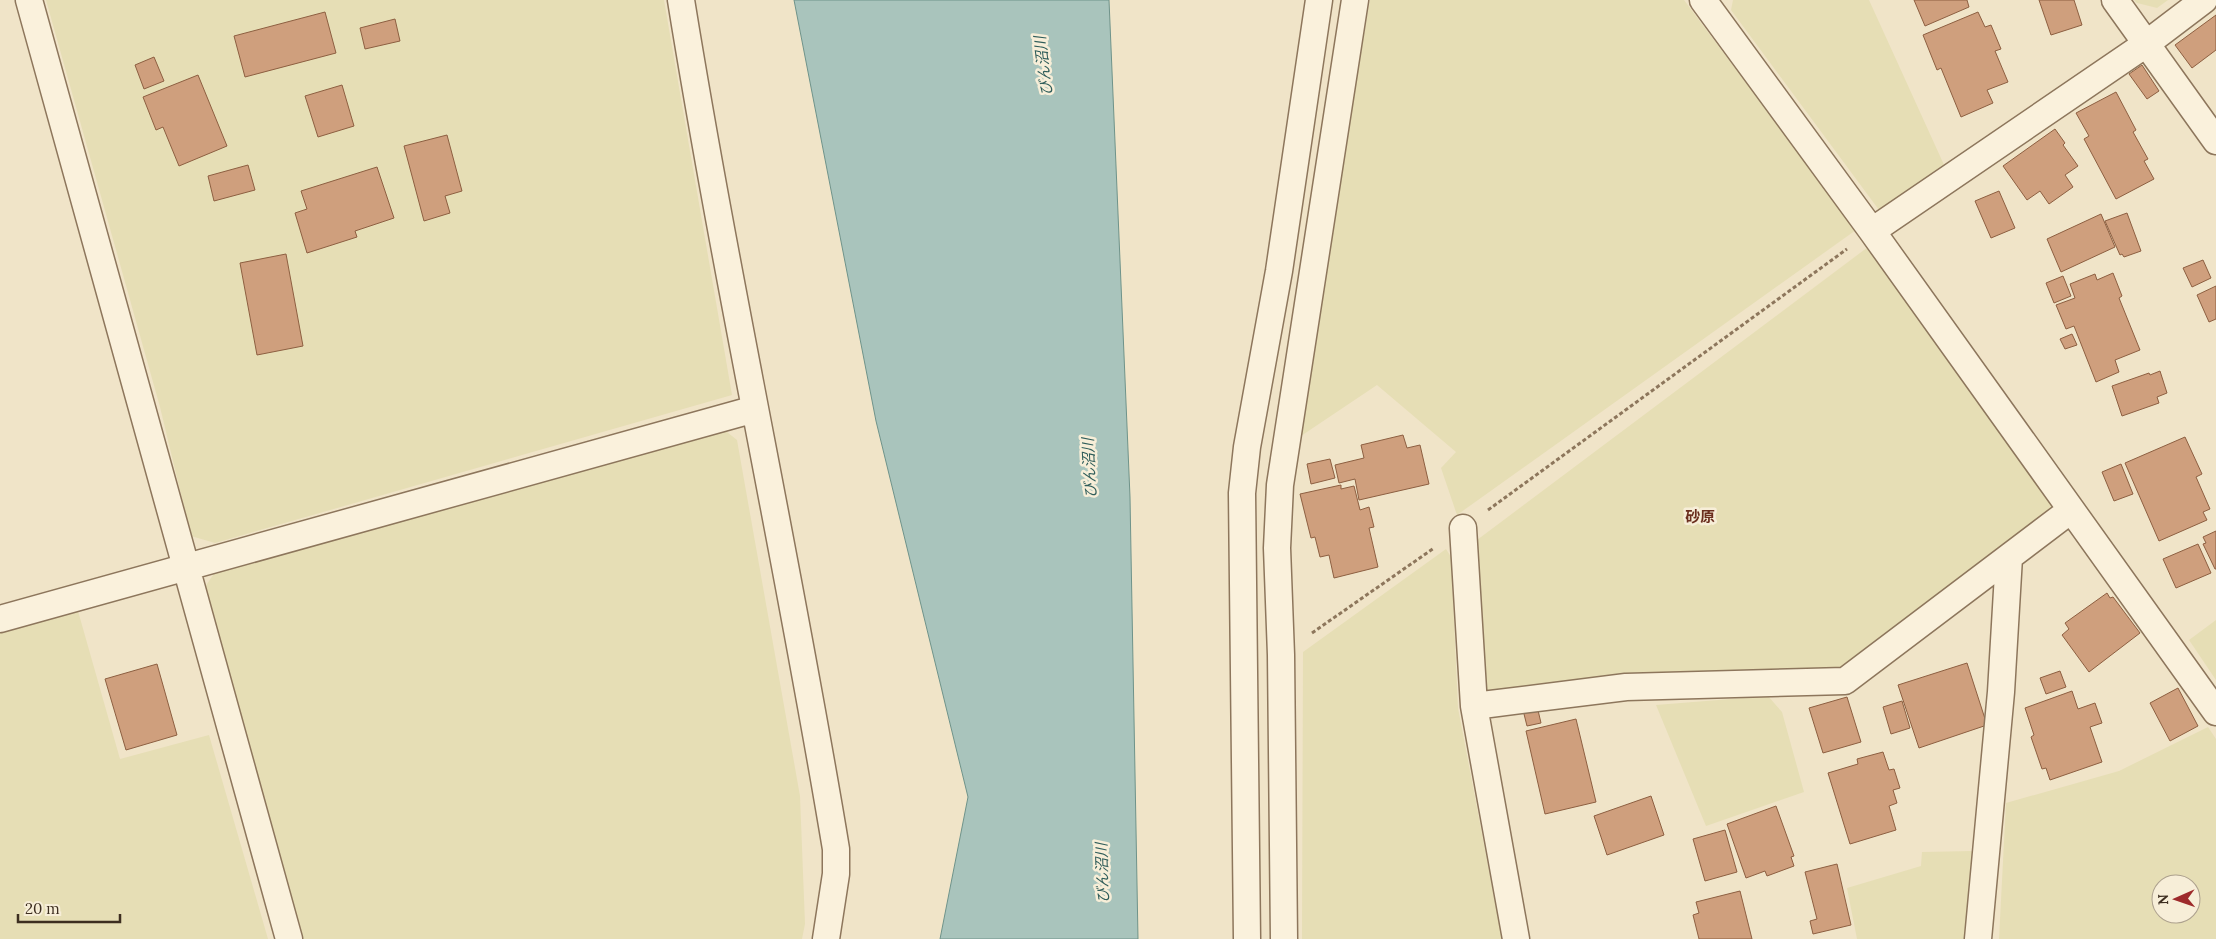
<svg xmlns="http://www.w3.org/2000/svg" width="2216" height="939" viewBox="0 0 2216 939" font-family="Lora,'Noto Sans JP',serif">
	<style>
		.farmland { fill: #e6deb5; fill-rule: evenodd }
		.water { fill: #a9c4bc; stroke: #6f938a }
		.building { fill: #cf9f7d; stroke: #8d5f41 }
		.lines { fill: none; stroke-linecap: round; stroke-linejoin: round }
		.street-casing { stroke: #8d765c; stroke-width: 29 }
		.path { stroke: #8d765c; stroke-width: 3; stroke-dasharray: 4 2.5; stroke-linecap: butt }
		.street { stroke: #faf1dc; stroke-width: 26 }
		.labels { text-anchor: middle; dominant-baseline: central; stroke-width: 5; stroke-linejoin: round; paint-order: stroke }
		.water-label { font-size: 15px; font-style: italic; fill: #2f5d5a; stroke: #f7eed8 }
		.neighbourhood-label { font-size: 15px; font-weight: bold; fill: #6b2e1e; stroke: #f7eed8 }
	</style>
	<rect width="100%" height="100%" fill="#f0e4c8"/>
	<!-- farmland -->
	<path class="farmland" d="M46 0H664L732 395 215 543 191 536 160 407Z
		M1370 0H1684L1856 230 1457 515 1441 468 1456 452 1377 385 1295 440Z
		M1733 0H1869L1945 167 1879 210 1731 10Z
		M2134 0H2168L2157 8 2137 3Z
		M1868 247 2055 509 1833 672 1484 694 1477 540Z
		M722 428 737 440 800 796 805 924 802 939H302L203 590 215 572Z
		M1446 549 1451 557 1458 708 1502 939H1302L1303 652Z
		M78 611 120 759 209 735 268 939H0V633Z
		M2216 620V680L2189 640Z
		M1768 696 1782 712 1804 792 1706 826 1656 705Z
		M2208 727 2216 739V939H1999L2006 803 2119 771ZM2161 884H2191V914H2161Z
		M1973 851 1969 939H1857L1847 888 1921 866 1922 852Z"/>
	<!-- water -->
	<path class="water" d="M794 0H1109L1130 497 1138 939H940L968 797 876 421Z"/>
	<!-- building -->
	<path class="building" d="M1914 0H1967L1969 7 1925 26Z
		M2039 0H2074L2082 25 2051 35Z
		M325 12 336 53 245 77 234 36Z
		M1978 12 1985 27 1991 25 2001 49 1995 51 2008 82 1987 90 1993 103 1961 117 1941 68 1937 70 1923 35Z
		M2216 15V50L2192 68 2175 45Z
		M395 19 400 41 365 49 360 28Z
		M154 57 164 81 144 89 135 65Z
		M2142 65 2159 91 2147 99 2129 74Z
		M198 75 227 146 179 166 163 127 156 130 143 97Z
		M342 85 354 126 318 137 305 96Z
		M2116 92 2136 130 2133 132 2148 159 2144 161 2154 179 2116 199 2084 139 2089 136 2076 113Z
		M2055 129 2065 143 2063 145 2078 166 2065 175 2073 187 2049 204 2040 191 2027 200 2003 166Z
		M447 135 462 191 445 196 450 213 424 221 404 146Z
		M248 165 255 190 214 201 208 176Z
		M377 167 394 218 355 231 357 237 307 253 295 213 307 209 301 191Z
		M1999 191 2015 228 1991 238 1975 201Z
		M2127 213 2141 251 2124 257 2122 254 2120 255 2105 221Z
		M2101 214 2115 247 2061 272 2047 239Z
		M286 254 303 346 257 355 240 263Z
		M2203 260 2211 278 2192 287 2183 268Z
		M2113 273 2122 296 2119 298 2140 350 2115 360 2119 372 2096 382 2074 326 2066 329 2056 305 2075 298 2070 284 2095 274 2097 280Z
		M2063 276 2071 296 2054 303 2046 283Z
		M2216 286V319L2209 322 2197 295Z
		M2072 334 2077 345 2065 349 2060 339Z
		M2160 371 2167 393 2157 397 2159 403 2122 416 2112 386 2149 373 2150 375Z
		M1403 435 1407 448 1420 445 1429 484 1359 500 1355 479 1339 483 1335 465 1364 458 1361 445Z
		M2185 437 2202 474 2196 477 2210 509 2203 512 2207 520 2159 541 2125 463Z
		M1330 459 1335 478 1311 484 1307 464Z
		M2121 464 2133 494 2114 501 2102 472Z
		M1341 485V489L1354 486 1360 510 1369 507 1374 527 1369 528 1378 567 1334 578 1329 555 1320 557 1315 537 1311 538 1300 494Z
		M2216 531V569H2215L2203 544 2206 543 2203 537Z
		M2198 544 2211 573 2176 588 2163 559Z
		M2107 593 2110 598 2113 597 2140 633 2089 672 2062 635 2069 629 2065 623Z
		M1967 663 1987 725 1919 748 1898 685Z
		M157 664 177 735 126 750 105 679Z
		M2060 671 2066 687 2046 694 2040 678Z
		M2178 688 2198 726 2170 741 2150 703Z
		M2072 691 2078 709 2095 703 2102 723 2090 727 2102 762 2050 780 2046 768 2042 769 2031 737 2034 735 2025 708Z
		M1847 697 1861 742 1823 753 1809 708Z
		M1902 701 1910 728 1891 734 1883 707Z
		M1537 706 1541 723 1527 726 1523 710Z
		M1576 719 1596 802 1545 814 1526 731Z
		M1883 752 1889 770 1894 769 1900 788 1893 790 1897 803 1889 806 1896 830 1850 844 1828 773 1858 764 1857 759Z
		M1651 796 1664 835 1607 855 1594 816Z
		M1776 806 1794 856 1791 857 1794 866 1767 876 1765 871 1746 878 1727 824Z
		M1725 830 1737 872 1705 881 1693 839Z
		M1837 864 1851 925 1813 934 1810 921 1817 919 1805 872Z
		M1740 891 1752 939H1699L1693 915 1699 913 1696 902Z"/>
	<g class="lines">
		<!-- street casing -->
		<g class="street-casing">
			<path id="street" d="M29 0 289 939
				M681 0C727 284 789 565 836 849V874L826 939
				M1703 0 1872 231 2216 712
				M2115 0 2216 141
				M1872 231 2146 44 2204 0
				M1463 528 1474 706 1516 939
				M0 619 755 409
				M1474 706 1626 687 1845 681 2071 510
				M1247 939 1242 493 1247 447 1279 271 1319 0
				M1284 939 1281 655 1277 548 1280 485 1355 0
				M1978 939 2001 692 2009 557"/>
		</g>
		<!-- path -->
		<path class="path" d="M1488 510 1847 249
			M1312 633 1434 548"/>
		<!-- street -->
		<use href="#street" class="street"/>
	</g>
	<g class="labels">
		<!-- water labels -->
		<g class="water-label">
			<text transform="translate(1043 66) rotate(-97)">びん沼川</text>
			<text transform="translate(1089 468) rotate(-93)">びん沼川</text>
			<text transform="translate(1102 873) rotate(-92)">びん沼川</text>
		</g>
		<!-- neighbourhood labels -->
		<g class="neighbourhood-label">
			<text x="1700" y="516">砂原</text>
		</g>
	</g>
	<!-- north arrow -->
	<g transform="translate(2176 899) rotate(268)"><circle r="24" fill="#f7eed8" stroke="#ada18e"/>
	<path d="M0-4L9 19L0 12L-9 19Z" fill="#9e2a2b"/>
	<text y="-8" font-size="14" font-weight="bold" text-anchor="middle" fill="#3d2e20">N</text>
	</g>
	<!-- scale -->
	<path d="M18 914v8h102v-8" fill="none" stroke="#3d2e20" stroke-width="2.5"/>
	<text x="25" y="914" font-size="15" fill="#3d2e20" stroke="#f7eed8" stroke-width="4" paint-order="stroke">20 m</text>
</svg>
